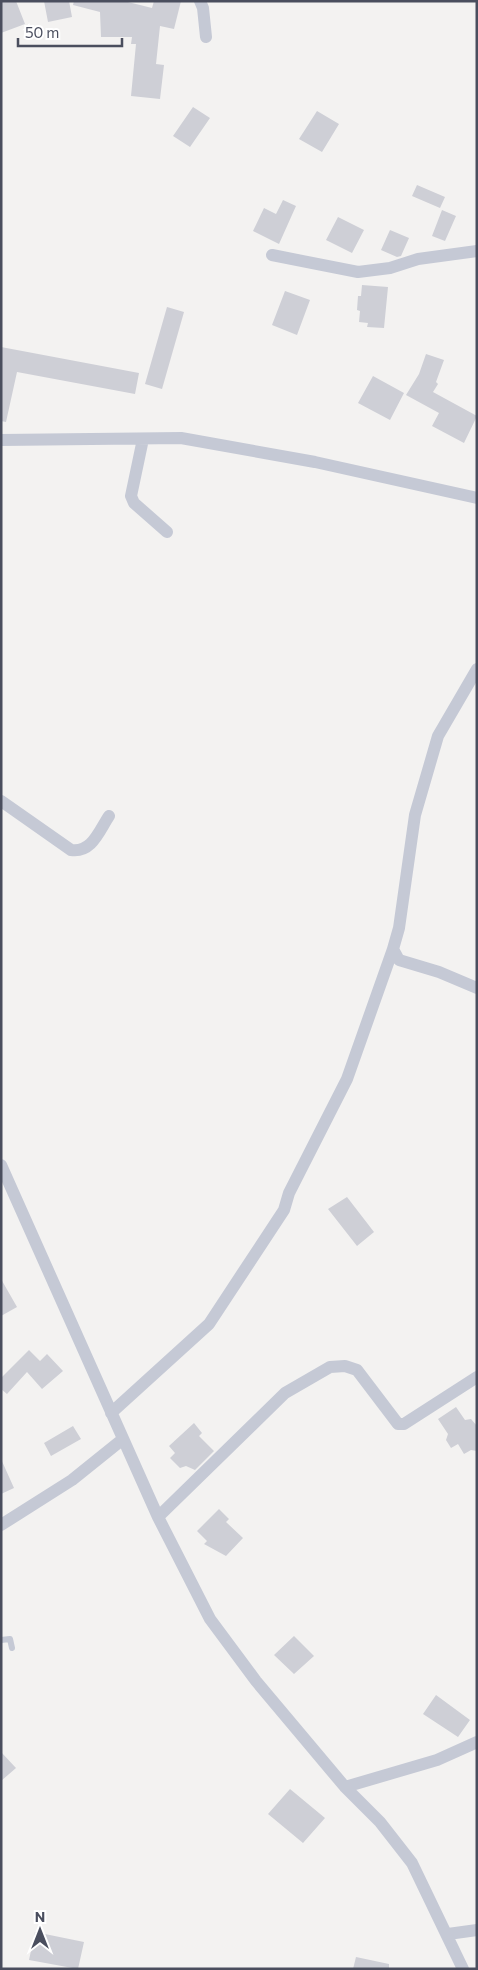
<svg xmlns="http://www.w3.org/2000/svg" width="478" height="1970" viewBox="0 0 478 1970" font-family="Commissioner,sans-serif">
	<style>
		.building { fill: #cecfd6 }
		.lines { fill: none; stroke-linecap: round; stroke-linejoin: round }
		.service { stroke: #c5c9d5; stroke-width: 6 }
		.minor { stroke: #c5c9d5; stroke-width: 12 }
	</style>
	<rect width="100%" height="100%" fill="#f3f2f1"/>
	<!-- building -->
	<path class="building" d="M1 1H16L25 24 1 33Z
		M44 1H69L72 17 48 22Z
		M74 1H124L152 8 154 1H181L174 29 160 26 156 64 164 65 160 99 131 96 136 44H131L132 37H101L100 12 73 5Z
		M193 107 210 118 190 147 173 136Z
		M317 111 339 124 322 152 299 139Z
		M417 185 445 197 440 208 412 196Z
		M283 200 296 206 279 244 253 231 264 208 276 214Z
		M442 210 456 216 445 241 432 236Z
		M338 217 364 230 352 253 326 240Z
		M390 230 409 238 401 256 397 257 381 250Z
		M362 285 388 287 384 328 367 327 368 323 359 322 360 311 357 310 358 296H361Z
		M285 291 310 300 297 335 272 325Z
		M167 307 184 312 162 389 145 384Z
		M1 347 139 373 135 394 17 372 6 422 1 421Z
		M426 354 444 360 436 382 438 384 433 392 477 416 464 443 432 426 439 413 406 395 419 374Z
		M373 376 404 393 390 420 358 403Z
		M347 1197 374 1232 357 1246 328 1209Z
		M1 1279 17 1307 1 1316Z
		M29 1350 40 1361 47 1354 63 1371 42 1389 27 1372 7 1394 1 1389V1378Z
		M456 1407 465 1420 471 1419 477 1426V1451L471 1450 464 1454 458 1444 451 1448 446 1440 448 1434 438 1419Z
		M194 1423 202 1433 199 1436 214 1451 195 1470 186 1466 180 1468 170 1458 175 1453 169 1446Z
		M73 1426 81 1439 51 1456 44 1443Z
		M1 1459 14 1488 1 1494Z
		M219 1509 229 1519 226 1522 243 1538 226 1556 204 1544 207 1541 197 1531Z
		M294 1636 314 1656 294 1674 274 1655Z
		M436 1695 470 1720 458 1737 423 1714Z
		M1 1752 16 1768 1 1781Z
		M290 1789 325 1818 303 1843 268 1814Z
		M35 1932 84 1942 78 1969 29 1960Z
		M356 1957 389 1964V1969H353Z"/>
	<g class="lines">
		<!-- service -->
		<path class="service" d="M1 1640 10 1639 12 1648"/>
		<!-- minor -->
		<path class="minor" d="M200 1 203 8 206 37
			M272 255 358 272 390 268 418 259 477 251
			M143 439 131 496 134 503 167 532
			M1 440 181 438 315 462 477 498
			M477 669 438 736 415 815 399 928 393 949 399 960 439 972 477 988
			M1 801 71 850C92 853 99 831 109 816
			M1 1165 158 1517 210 1619 256 1681 345 1787 380 1822 412 1863 463 1969
			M111 1413 209 1324 284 1210 289 1193 347 1079 393 949
			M158 1517 285 1393 330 1367 345 1366 357 1370 398 1424H404L477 1377
			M1 1525 72 1480 123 1439
			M345 1787 437 1760 477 1742
			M448 1934 477 1930"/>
	</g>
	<!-- border -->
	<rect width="478" height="1970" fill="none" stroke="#4a4e5e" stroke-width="5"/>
	<!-- north arrow -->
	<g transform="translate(40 1930)" stroke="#ffffff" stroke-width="4" paint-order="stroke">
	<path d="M0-4L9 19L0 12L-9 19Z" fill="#4a4e5e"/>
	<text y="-8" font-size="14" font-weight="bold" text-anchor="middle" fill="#4a4e5e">N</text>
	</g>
	<!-- scale -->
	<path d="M18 38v8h104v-8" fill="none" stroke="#4a4e5e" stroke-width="2.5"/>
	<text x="25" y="38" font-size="15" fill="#4a4e5e" stroke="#ffffff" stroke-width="4" paint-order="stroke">50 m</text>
</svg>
